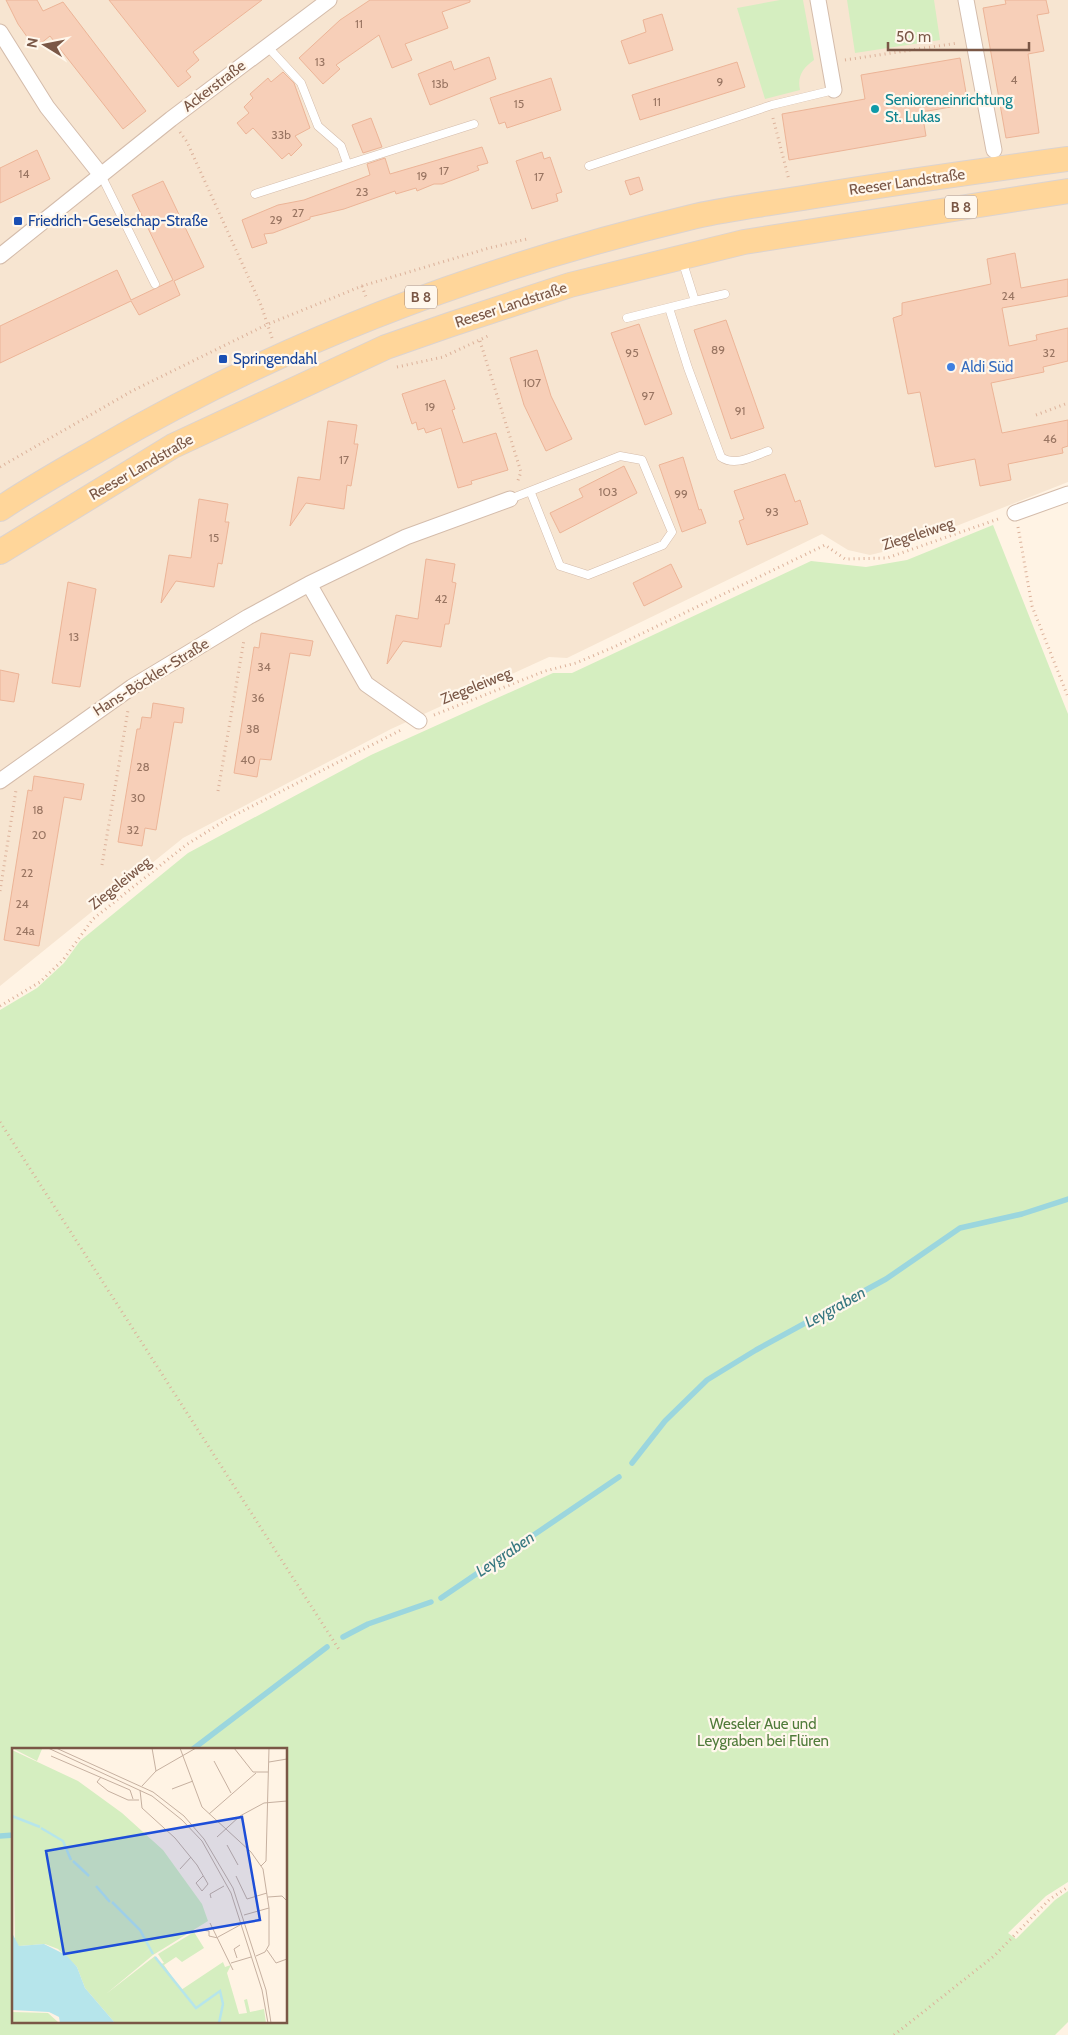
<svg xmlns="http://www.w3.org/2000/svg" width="1068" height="2035" viewBox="0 0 1068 2035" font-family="Cabin,sans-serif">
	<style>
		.residential { fill: #f7e5d1 }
		.green { fill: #d5eec0; fill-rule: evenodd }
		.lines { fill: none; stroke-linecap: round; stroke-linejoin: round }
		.stream { stroke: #9bd6de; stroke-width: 5.5 }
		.building { fill: #f7cfb8; stroke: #ecb497 }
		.service-casing { stroke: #d4bcab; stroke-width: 9 }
		.minor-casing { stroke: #d4bcab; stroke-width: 17 }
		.primary-casing { stroke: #dcd3cf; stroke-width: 26 }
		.path { stroke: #dcb29b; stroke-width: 3; stroke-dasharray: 1 4; stroke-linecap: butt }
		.service { stroke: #fff; stroke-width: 8 }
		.minor { stroke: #fff; stroke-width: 15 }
		.primary { stroke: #ffd69a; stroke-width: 24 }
		.culture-dot { fill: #0f9aa8; stroke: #fff7ec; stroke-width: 2 }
		.transit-dot { fill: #1a4fb4; stroke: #fff7ec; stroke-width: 2 }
		.shop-dot { fill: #3f7fe0; stroke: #fff7ec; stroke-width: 2 }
		.labels { text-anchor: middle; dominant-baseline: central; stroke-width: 4.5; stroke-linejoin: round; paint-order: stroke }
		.number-label { font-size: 12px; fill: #997562 }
		.shield { fill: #fff7ec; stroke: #a28778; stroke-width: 1 }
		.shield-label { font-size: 14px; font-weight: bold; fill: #7a5746 }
		.street-label { font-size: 15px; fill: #7a5746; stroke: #fff7ec }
		.culture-label { font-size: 15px; fill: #0d838f; stroke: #fff7ec; text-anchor: start }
		.transit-label { font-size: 15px; fill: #164399; stroke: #fff7ec; text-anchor: start }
		.shop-label { font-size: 15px; fill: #366cbe; stroke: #fff7ec; text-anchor: start }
		.park-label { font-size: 15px; fill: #507b3a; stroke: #fff7ec }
		.water-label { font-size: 16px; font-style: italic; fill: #387881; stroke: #fff7ec }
		.inset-river { fill: none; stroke: #b6e5eb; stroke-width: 2.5 }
		.inset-road { fill: none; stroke: #c6b0a0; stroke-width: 1 }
		.view { fill: #1d4ed8; fill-opacity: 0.15; stroke: #1d4ed8; stroke-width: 2.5 }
		.inset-edge { fill: none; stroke: #7a5746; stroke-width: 2.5 }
	</style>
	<rect width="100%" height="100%" fill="#fff3e4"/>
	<!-- residential -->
	<path class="residential" d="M0 0H1068V482L903 547 870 555 848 550 822 534 567 658 549 657 391 729 183 838 0 986Z"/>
	<!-- green -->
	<path class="green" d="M780 0H803L814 60C803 68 797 76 800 90L765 99 737 8Z
		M847 0H934L940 40 855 53Z
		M993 525 1068 714V1882L1046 1896 1008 1933 1016 1939 1055 1900 1068 1891V2022L1055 2035H0V1010L37 988 64 963 80 941 188 853 371 755 553 673H572L811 561 866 567 907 560ZM14 1749H286V2021H14Z"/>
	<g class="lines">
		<!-- stream -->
		<path class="stream" d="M632 1463 665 1421 707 1380 756 1350 886 1279 960 1228 1022 1214 1068 1199
			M441 1598 619 1477
			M343 1637 368 1624 431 1602
			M193 1749 327 1647
			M0 1836 14 1835"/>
	</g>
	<!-- building -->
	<path class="building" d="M6 0H37L43 11 63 2 146 111 123 129 50 36 35 48 18 24Z
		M109 0H262L193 52 199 60 186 71 191 77 178 87Z
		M370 0H470V2L442 12 448 28 405 44 412 60 392 68 379 35 336 65 340 69 323 84 299 58 340 20Z
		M1005 0H1046L1049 13 1037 15 1044 51 1028 54 1039 133 1006 138 983 8 1006 4Z
		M662 14 673 50 629 64 621 41 646 32 643 20Z
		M489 57 496 79 430 105 418 74 451 61 454 70Z
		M960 58 968 104 922 112 926 136 789 160 782 114 865 99 861 75Z
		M737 62 745 87 640 120 632 95Z
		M283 72 294 83 310 128 295 136 302 145 291 156 289 153 282 159 253 128 246 134 237 123 249 113 244 107 253 98 250 94 268 78 271 82Z
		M551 78 561 110 507 128 505 122 499 124 490 98Z
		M371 118 382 147 363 153 352 125Z
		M482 147 488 163 477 166 479 170 442 184H434L417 191 416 188 396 194 395 191 344 209 310 217V219L273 233 264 234 267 243 252 248 242 220 278 205 304 200 370 175 367 164 385 158 390 174Z
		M37 150 50 179 0 203V168Z
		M542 152 544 159 550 157 562 192 556 194 558 201 532 209 516 161Z
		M639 177 643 190 630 195 625 181Z
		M163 181 204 267 174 281 180 295 139 315 131 301 0 363V326L117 270 131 300 173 280 132 195Z
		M1015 253 1021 288 1068 279V296L1002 308 1009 346 1037 340 1036 335 1068 328V361L1043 367 1044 372 991 383 1002 433 1068 420V446L1062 448 1063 453 1008 464 1011 480 980 486 975 459 935 467 920 392 908 394 893 318 902 315V303L991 284 987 259Z
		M726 320 764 428 731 439 694 330Z
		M639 324 672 414 645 425 611 333Z
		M537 350 551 396 572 439 546 451 524 405 510 358Z
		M445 380 455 409 452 410 463 443 496 433 508 470 471 481 472 484 458 488 441 428 426 433 424 428 418 430 416 422 412 424 402 394Z
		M328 421 357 425 354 444H358L351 486 347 485 344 509 306 503 290 526 298 477 320 480Z
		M683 457 699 510 701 509 706 523 682 532 659 465Z
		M624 466 637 493 560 533 550 513 583 497 579 489Z
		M785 474 795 502 800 500 808 524 747 545 739 521 744 519 734 491Z
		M199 499 228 504 225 522H229L222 564 218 563 214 587 176 581 161 603 169 555 191 558Z
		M426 559 455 564 452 582 456 583 449 624H445L441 647 403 641 387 664 396 615 418 619Z
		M671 564 682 587 644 606 633 583Z
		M68 582 96 589 80 687 52 683Z
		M261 633 313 641 310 656 290 653 271 760 260 759 257 777 234 773 254 647 259 648Z
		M0 670 19 674 14 702 0 700Z
		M153 703 184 708 182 723 174 722 156 830 145 828 142 846 118 842 137 729H140L142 717 151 718Z
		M34 776 84 784 81 800 64 797 39 946 4 940 28 790 32 791Z"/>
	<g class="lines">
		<!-- service casing -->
		<g class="service-casing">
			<path id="service" d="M267 46 301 83 318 126 341 146 347 163
				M589 166 772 105 834 90
				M101 175 155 284
				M255 194 474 124
				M682 260 695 301 725 294
				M669 308 688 368 721 457C735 467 753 456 768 451
				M627 318 695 301
				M510 499 620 456 642 460 672 532 663 545 588 575 560 566 531 493"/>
		</g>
		<!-- minor casing -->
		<g class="minor-casing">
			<path id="minor" d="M818 0 834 90
				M966 0 994 150
				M0 32 47 107 101 175
				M0 256 171 119 329 0
				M1015 513 1068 494
				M309 584 366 684 419 721
				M0 781 132 687 248 617 309 584 406 537 510 499"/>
		</g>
		<!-- primary casing -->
		<g class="primary-casing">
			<path id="primary" d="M0 509C31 488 65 469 98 450 284 341 486 266 696 216 731 208 767 204 803 198 891 183 979 171 1068 159
				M0 552 173 446 386 347 449 325 570 285 744 242 1068 191"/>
		</g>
		<!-- path -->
		<path class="path" d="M845 60 958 43
			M773 118 789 180
			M180 132 187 142 261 305 272 338
			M362 286 366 297
			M480 341 521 472 517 483
			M397 367 443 357 490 335
			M1036 415 1068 403
			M0 467 132 391 266 325 362 286 489 248 527 239
			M1018 527 1032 606 1068 697
			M434 715 545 671 576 663 614 647 825 545 845 559 887 558 1001 518
			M218 791 244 640
			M102 865 128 710
			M0 891 16 790
			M0 1006 40 982 63 960 93 919 186 845 229 818 403 729
			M0 1122 340 1651
			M894 2035 994 1956 1050 1899 1068 1887"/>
		<!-- service -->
		<use href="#service" class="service"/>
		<!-- minor -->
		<use href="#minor" class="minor"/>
		<!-- primary -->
		<use href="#primary" class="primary"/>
	</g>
	<!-- markers -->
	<circle class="culture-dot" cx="875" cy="109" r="5"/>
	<g class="transit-dot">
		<rect x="13" y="216" width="10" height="10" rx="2.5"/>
		<rect x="218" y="354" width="10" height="10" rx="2.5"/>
	</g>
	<circle class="shop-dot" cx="951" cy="367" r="5"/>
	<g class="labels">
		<!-- number labels -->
		<g class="number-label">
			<text x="359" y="23">11</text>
			<text x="320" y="61">13</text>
			<text x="1014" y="79">4</text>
			<text x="720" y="81">9</text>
			<text x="440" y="83">13b</text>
			<text x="657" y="101">11</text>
			<text x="519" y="103">15</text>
			<text x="281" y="134">33b</text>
			<text x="444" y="170">17</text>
			<text x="24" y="173">14</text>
			<text x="422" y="175">19</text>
			<text x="539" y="176">17</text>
			<text x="362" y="191">23</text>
			<text x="298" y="212">27</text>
			<text x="276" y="219">29</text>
			<text x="1008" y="295">24</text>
			<text x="718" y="349">89</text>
			<text x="632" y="352">95</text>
			<text x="1049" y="352">32</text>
			<text x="532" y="382">107</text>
			<text x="648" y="395">97</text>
			<text x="430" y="406">19</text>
			<text x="740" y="410">91</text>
			<text x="1050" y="438">46</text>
			<text x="344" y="459">17</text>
			<text x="608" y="491">103</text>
			<text x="681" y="493">99</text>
			<text x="772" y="511">93</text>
			<text x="214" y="537">15</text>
			<text x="441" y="598">42</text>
			<text x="74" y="636">13</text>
			<text x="264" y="666">34</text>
			<text x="258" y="697">36</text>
			<text x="253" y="728">38</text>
			<text x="248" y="759">40</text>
			<text x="143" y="766">28</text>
			<text x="138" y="797">30</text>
			<text x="38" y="809">18</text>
			<text x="133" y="829">32</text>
			<text x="39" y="834">20</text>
			<text x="27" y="872">22</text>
			<text x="22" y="903">24</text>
			<text x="25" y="930">24a</text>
		</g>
		<!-- shield labels -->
		<g class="shield">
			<rect x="945" y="195.5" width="32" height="23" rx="4"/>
			<rect x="405" y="285.5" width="32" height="23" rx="4"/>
		</g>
		<g class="shield-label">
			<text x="961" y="207">B 8</text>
			<text x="421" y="297">B 8</text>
		</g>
		<!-- street labels -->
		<g class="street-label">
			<text transform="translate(214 86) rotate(-37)">Ackerstraße</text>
			<text transform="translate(907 182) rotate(-8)">Reeser Landstraße</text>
			<text transform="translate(511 305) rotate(-18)">Reeser Landstraße</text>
			<text transform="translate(141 467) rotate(-30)">Reeser Landstraße</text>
			<text transform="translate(918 534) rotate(-18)">Ziegeleiweg</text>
			<text transform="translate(151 677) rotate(-32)">Hans-Böckler-Straße</text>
			<text transform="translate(476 686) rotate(-22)">Ziegeleiweg</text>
			<text transform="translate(120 883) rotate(-39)">Ziegeleiweg</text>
		</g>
		<!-- culture labels -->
		<g class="culture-label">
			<text x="885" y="100">Senioreneinrichtung<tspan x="885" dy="17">St. Lukas</tspan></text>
		</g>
		<!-- transit labels -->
		<g class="transit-label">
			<text x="28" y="221">Friedrich-Geselschap-Straße</text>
			<text x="233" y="359">Springendahl</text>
		</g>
		<!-- shop labels -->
		<g class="shop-label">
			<text x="961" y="367">Aldi Süd</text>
		</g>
		<!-- park labels -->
		<g class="park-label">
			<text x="763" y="1724">Weseler Aue und<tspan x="763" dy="17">Leygraben bei Flüren</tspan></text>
		</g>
		<!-- water labels -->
		<g class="water-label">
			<text transform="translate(835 1307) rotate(-29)">Leygraben</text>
			<text transform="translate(505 1554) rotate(-34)">Leygraben</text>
		</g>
	</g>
	<!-- overview -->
	<g transform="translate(12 1748)">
		<rect width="275" height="275" fill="#fff3e4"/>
		<path d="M0 0H29L30 1 25 13ZM0 2 66 33 110 65 151 102 190 156 196 173 141 207 94 246 143 208 149 216 152 215 146 206 182 184 192 200 170 214 164 209 152 217 169 242 211 214 213 219 219 217 215 225 227 266 235 265 232 252 235 251 238 264 252 261 254 275H103L73 240 65 219 46 201 33 196 7 198 3 195ZM0 264 36 265 46 274 0 275Z" fill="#d5eec0"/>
		<path d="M0 185 7 198 32 196 54 207 65 219 73 240 103 275H48L47 269 37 264 0 262Z" fill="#b6e5eb"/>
		<path class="inset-river" d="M0 68 28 79M29 80 51 93 59 112M61 113 77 128M84 138 98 154M100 154 128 182 141 206M143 209 184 260 208 243 211 256 207 275"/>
		<path class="inset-road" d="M36 0 140 48 170 72 190 93 219 145 250 242 256 275M44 0 141 44 172 68 192 91 221 140 254 242 259 275M140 0 144 23M168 0 190 59 239 104 251 121 257 160V197L253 204 244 208M222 0 241 24H256M39 8 118 42 121 51M202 13 219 45M257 14 275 11M89 29 85 34 96 43 116 52H127M130 38 144 23 184 0M160 41 181 33M128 42 130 60 163 90 185 117 196 136 190 143 184 135 191 128M197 66 244 25M205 89 228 68 252 55 275 53M215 97 226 117M249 118 254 113 257 0M168 121 179 109M224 128 235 151 255 145M256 149 270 148 275 153M199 150 198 146 212 138M232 167 257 160M198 175 221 222M190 182 197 183V188L206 190M206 189 228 177M255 202 264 215 275 211M225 210 222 201 228 197M219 215 239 209M275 244V272"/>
		<path class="view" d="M230 69 248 172 52 206 34 103Z"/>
		<rect width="275" height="275" class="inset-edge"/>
	</g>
	<!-- north arrow -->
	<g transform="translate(45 45) rotate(280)" stroke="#fff7ec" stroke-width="4" paint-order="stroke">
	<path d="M0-4L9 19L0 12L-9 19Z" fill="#7a5746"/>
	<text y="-8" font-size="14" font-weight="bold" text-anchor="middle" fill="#7a5746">N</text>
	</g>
	<!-- scale -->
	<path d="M888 42v8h141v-8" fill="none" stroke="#7a5746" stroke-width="2.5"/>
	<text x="896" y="42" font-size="15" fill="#7a5746" stroke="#fff7ec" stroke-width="4" paint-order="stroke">50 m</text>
</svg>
